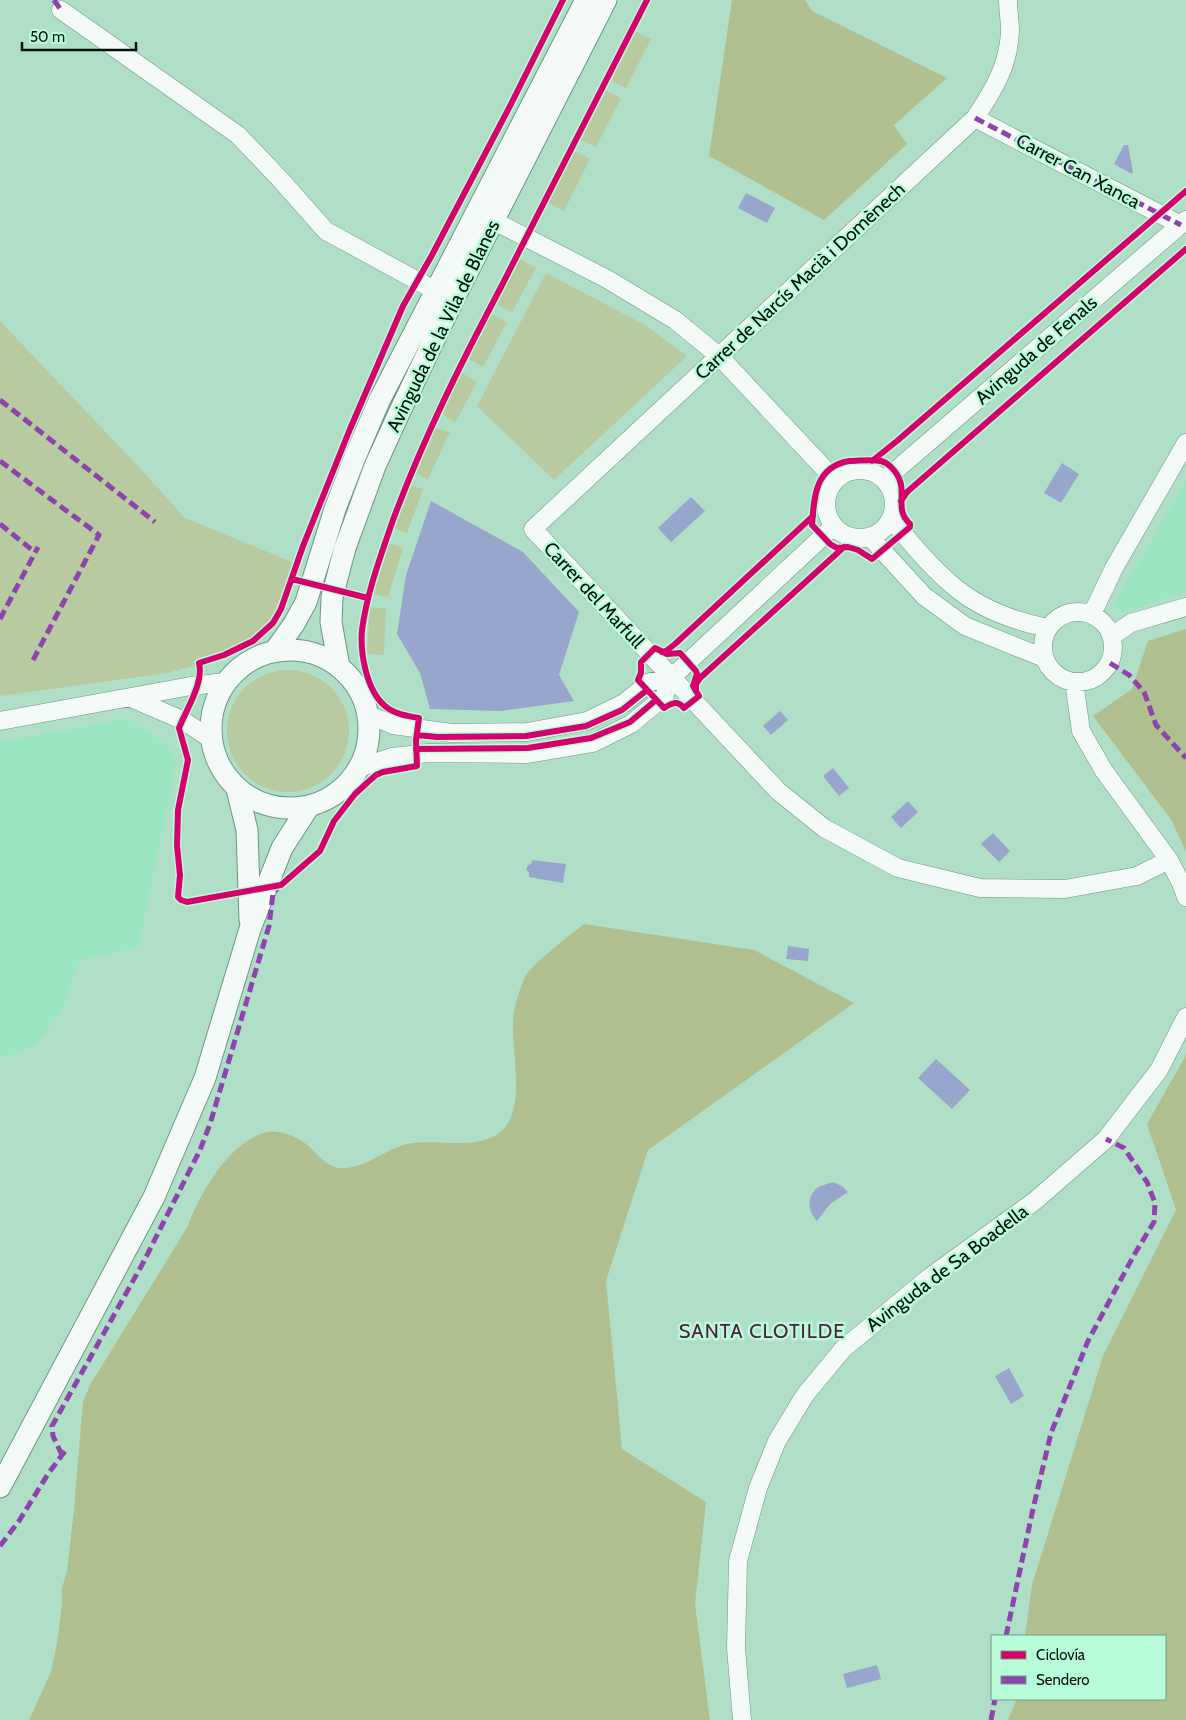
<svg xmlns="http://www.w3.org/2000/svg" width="1186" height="1720" viewBox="0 0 1186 1720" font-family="Cabin,sans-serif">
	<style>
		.built { fill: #9be5c0 }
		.green { fill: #b8ca9f }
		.forest { fill: #afbf8d }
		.water { fill: #97a6cc }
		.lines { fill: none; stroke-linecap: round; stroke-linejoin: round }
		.minor-casing { stroke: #6f9684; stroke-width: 19 }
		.major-casing { stroke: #6f9684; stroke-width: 23 }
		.minor { stroke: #f3faf7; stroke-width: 18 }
		.major { stroke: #f3faf7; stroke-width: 21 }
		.quiet { stroke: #8e44ad; stroke-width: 5; stroke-dasharray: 10 5; stroke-linecap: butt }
		.cycleway-casing { stroke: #b8fcd9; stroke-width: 9 }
		.cycleway { stroke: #d6006c; stroke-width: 6 }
		.labels { text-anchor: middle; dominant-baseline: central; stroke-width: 5; stroke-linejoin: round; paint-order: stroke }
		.street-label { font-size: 19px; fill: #001107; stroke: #b8fcd9 }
		.neighbourhood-label { font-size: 20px; letter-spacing: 1px; fill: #531941; stroke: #b8fcd9 }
	</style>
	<rect width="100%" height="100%" fill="#b0dfc7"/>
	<!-- built -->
	<path class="built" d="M1186 480V591L1123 613 1115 604Z
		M128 719 167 745 172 752 176 764 138 948 83 959 77 966 63 1006 45 1035 32 1046 20 1053 0 1057V742Z"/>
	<!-- green -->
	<path class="green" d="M635 31 651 39 626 88 610 80Z
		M605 90 621 98 596 147 580 140Z
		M574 151 590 159 564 211 548 203Z
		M520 259 536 268 512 312 496 304Z
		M546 273 645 325 687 356 554 480 477 406Z
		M491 314 507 322 483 367 467 358Z
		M0 321 137 465 185 518 292 562 281 601 267 628 226 657 167 673 0 696Z
		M462 373 477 382 455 423 441 413Z
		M434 428 450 432 428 479 415 473Z
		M410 485 423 489 407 533 393 528Z
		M388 543 403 548 388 597 372 594Z
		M370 607 386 609 384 655 367 654Z
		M227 731a61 61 0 1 1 122 0a61 61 0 1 1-122 0Z"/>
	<!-- forest -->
	<path class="forest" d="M732 0H805L812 11 947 78 894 125 907 144 824 220 709 156Z
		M1186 629V852L1172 821 1093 716 1132 689 1148 641Z
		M584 924 754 950 854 1003 648 1150 606 1281 622 1449 706 1502 695 1604 710 1720H29L51 1672 57 1643 62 1605V1588L67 1571 74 1510 83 1402 90 1385 188 1226C199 1194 231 1139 268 1132 279 1130 290 1135 300 1140 314 1147 322 1166 340 1168 364 1170 385 1149 407 1144 435 1138 469 1150 496 1135 529 1116 511 1052 513 1021 514 1007 519 990 525 977 531 965 571 934 584 924Z
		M1186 1055V1720H1008L1017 1699H1165V1636H1025L1032 1585 1103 1356 1176 1210 1147 1124Z"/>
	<!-- water -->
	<path class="water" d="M1124 145H1128L1133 172 1132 174 1114 164Z
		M746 193 775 208 767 223 738 208Z
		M1062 463 1079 474 1061 503 1044 493Z
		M691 497 705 511 671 542 658 528Z
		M431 501 523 552 579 612 559 675 574 701 501 711 430 709 420 673 397 634 406 575Z
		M780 711 788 720 771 735 763 726Z
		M833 768 849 788 839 796 823 776Z
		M908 801 918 812 901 828 891 817Z
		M993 833 1010 851 999 862 981 844Z
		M532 860 566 864 563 883 529 877V873L526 869 528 865 531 864Z
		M788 946 809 949 808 961 786 959Z
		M936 1059 970 1090 952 1109 918 1078Z
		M833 1182 842 1186 848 1192 830 1204 817 1221C808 1211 806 1198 817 1188 821 1185 828 1184 833 1182Z
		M1009 1368 1024 1396 1011 1404 995 1376Z
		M877 1665 881 1679 847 1688 843 1674Z"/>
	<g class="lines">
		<!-- minor casing -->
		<g class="minor-casing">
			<path id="minor" d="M1008 0C1008 10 1010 21 1010 31 1009 65 993 91 975 118L533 529 778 791 824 828 898 868 980 888 1065 889 1137 876 1169 860
				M61 10 238 135 279 178 326 231 436 291
				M975 118 1181 225
				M494 221 607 279 675 320 719 356 835 480
				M826 504a34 34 0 1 1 68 0a34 34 0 1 1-68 0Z
				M884 479 895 471 1186 220
				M891 519C910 542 929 565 951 584 978 608 1013 621 1048 628
				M870 537 924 596 965 626 1044 658
				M1043 647a35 35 0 1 1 70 0a35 35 0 1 1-70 0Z
				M1092 614 1114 568 1186 443
				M1112 636 1131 623 1186 607
				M1074 682 1081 731 1104 771 1169 860 1181 883 1186 897
				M131 698 182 720 211 739
				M367 714 393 725 451 733 527 732 587 721 624 703 650 682 671 678
				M0 721 191 686 226 682
				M359 768 392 757 429 753 528 754 593 743 631 724 658 702 664 697 671 678 834 526
				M742 1720 736 1648 738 1561 758 1488 777 1441 805 1395 843 1349 930 1277 1036 1200 1106 1139 1159 1070 1186 1017"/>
		</g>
		<!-- major casing -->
		<g class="major-casing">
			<path id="major" d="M211 729a79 79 0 1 1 158 0a79 79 0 1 1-158 0Z
				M274 652 294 624 306 602 335 509 355 457 379 401 586 0
				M339 667 331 622 332 597 345 548 375 466 400 411 455 296 606 0
				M237 789 247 830 250 920
				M0 1487 154 1197 205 1078 250 929 282 848 309 806"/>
		</g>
		<!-- minor -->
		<use href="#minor" class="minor"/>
		<!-- major -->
		<use href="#major" class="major"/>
		<!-- quiet -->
		<path class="quiet" d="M54 0 61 10
			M975 118 1181 225
			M0 400 155 522
			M0 461 99 535 32 662
			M0 524 31 549
			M0 619 38 547
			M1110 663 1129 675 1144 692 1156 725 1186 758
			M62 1455 53 1436 52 1426 143 1263 200 1150 210 1124 269 926 273 893 280 886
			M0 1546 19 1521 48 1474 65 1451
			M1006 1636 1033 1509 1051 1433 1088 1341 1134 1255 1154 1222 1155 1203 1147 1182 1124 1148 1106 1139
			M991 1720 995 1699"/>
		<!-- cycleway casing -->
		<g class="cycleway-casing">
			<path id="cycleway" d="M563 0 511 104 432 255 403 306 350 429 303 546 281 609 273 623 253 641 224 655 199 663C204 683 186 710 179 728L188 760 178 810 177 846 180 875 178 897 181 900 187 902 281 885 320 851 334 821 355 794 368 782 376 775 383 772 417 766 416 740 419 718C407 716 394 714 385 706 366 690 360 652 362 630 367 592 381 555 393 520 423 439 461 363 501 287 550 192 598 96 647 0
				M849 461C859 461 871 459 881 461 885 462 888 464 891 467 913 489 891 506 910 524V527L872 559 858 550 848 547 837 548 830 544 812 525C814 497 815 467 849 461Z
				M872 461 897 441 1186 191
				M901 501 907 492 1186 249
				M292 579 368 598
				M655 648 667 654 680 653 696 671 697 674 693 686 699 696 684 708C677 700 672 703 664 708L638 680 641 673V662Z
				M662 652 666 651 675 644 813 516
				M696 691V684L700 678 844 547
				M417 735 437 737 526 736 586 726 622 710 647 690
				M416 749 528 748 591 738 630 722 656 700"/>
		</g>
		<!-- cycleway -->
		<use href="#cycleway" class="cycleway"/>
	</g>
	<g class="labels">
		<!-- street labels -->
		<g class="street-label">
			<text transform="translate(1078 171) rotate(28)">Carrer Can Xanca</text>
			<text transform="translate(800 281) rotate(-43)">Carrer de Narcís Macià i Domènech</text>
			<text transform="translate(443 326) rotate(-64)">Avinguda de la Vila de Blanes</text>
			<text transform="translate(1036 350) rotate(-41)">Avinguda de Fenals</text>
			<text transform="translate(594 595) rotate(47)">Carrer del Marfull</text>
			<text transform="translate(947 1268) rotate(-37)">Avinguda de Sa Boadella</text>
		</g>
		<!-- neighbourhood labels -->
		<g class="neighbourhood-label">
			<text x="762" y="1331">SANTA CLOTILDE</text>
		</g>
	</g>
	<!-- legend -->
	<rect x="991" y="1635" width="175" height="65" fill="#b8fcd9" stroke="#6e9e85"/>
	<rect x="1001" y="1651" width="25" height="8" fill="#d6006c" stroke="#6e9e85"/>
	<text x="1036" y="1660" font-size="15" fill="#001107">Ciclovía</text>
	<rect x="1001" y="1676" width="25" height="8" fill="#8e44ad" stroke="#6e9e85"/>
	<text x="1036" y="1685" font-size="15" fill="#001107">Sendero</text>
	<!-- scale -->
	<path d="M22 42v8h114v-8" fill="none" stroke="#001107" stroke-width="2.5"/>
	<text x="30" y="42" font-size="15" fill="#001107" stroke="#b8fcd9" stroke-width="4" paint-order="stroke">50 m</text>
</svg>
